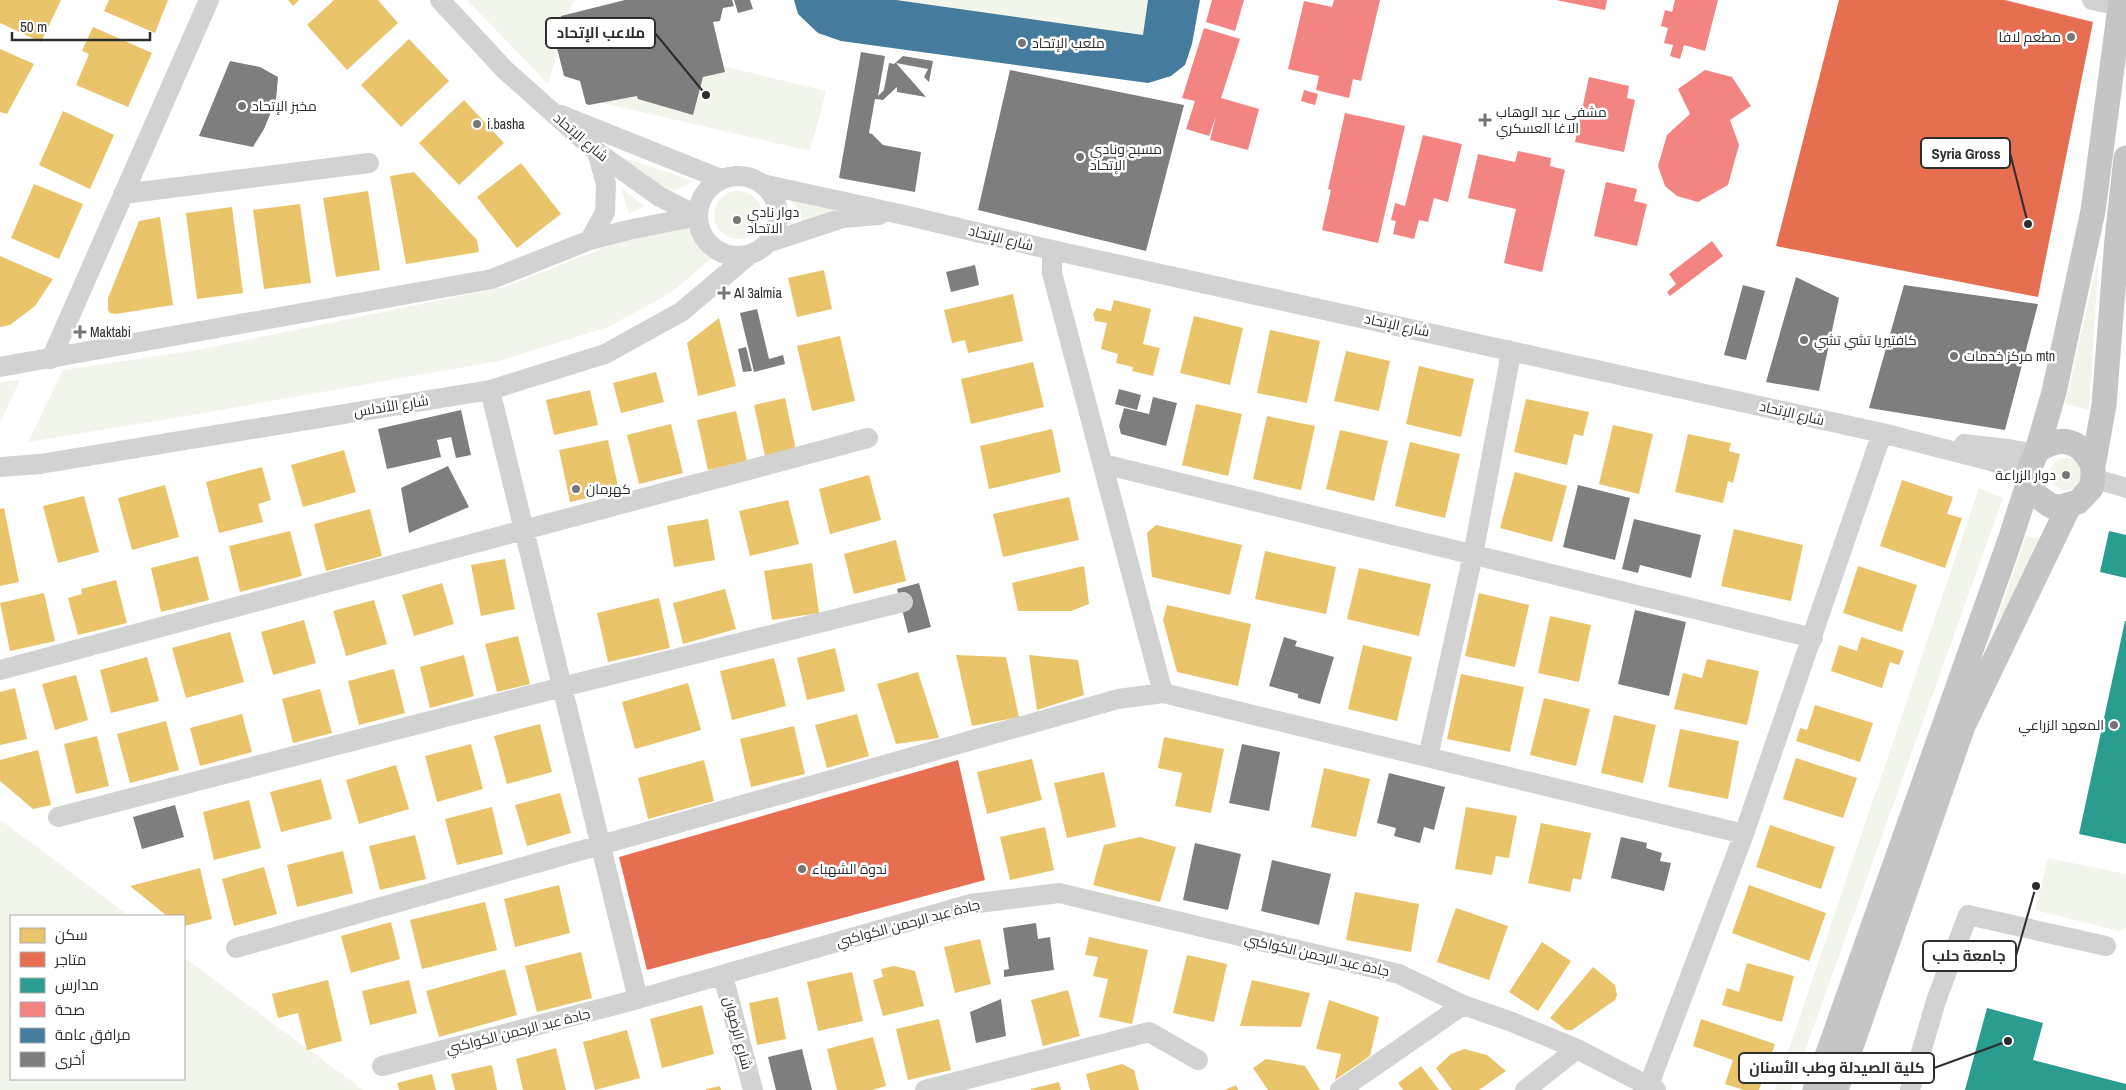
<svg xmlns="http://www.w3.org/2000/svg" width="2126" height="1090" viewBox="0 0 2126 1090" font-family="'Archivo Narrow',Cairo,sans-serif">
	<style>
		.green { fill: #f1f5ea }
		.homes { fill: #e9c46a }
		.shops { fill: #e76f51 }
		.schools { fill: #2a9d8f }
		.health { fill: #f28482 }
		.public { fill: #457b9d }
		.building { fill: #7e7e7e }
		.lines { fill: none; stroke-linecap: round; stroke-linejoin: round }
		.minor { stroke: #d2d2d2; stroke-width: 20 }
		.major { stroke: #c5c5c5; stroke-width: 25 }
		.poi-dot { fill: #767676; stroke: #fff; stroke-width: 2 }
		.labels { text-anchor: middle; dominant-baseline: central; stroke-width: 5; stroke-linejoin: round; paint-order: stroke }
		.poi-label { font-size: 14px; fill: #2d2d2d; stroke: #fff; text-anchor: start }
		.street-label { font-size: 14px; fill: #2d2d2d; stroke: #fff }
		.leader { fill: none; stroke: #2d2d2d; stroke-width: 2 }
		.callout-dot { fill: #2d2d2d; stroke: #fff; stroke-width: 2 }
		.callout { fill: #fff; stroke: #2d2d2d; stroke-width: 2 }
		.callout-label { font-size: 15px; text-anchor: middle; font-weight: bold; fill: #2d2d2d }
	</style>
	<rect width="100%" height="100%" fill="#fff"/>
	<!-- green -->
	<path class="green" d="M467 0H578L573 2 548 84Z
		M794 0H1200L1192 44 1171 76 1148 83 841 41C818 33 802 25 794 0Z
		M598 36 826 91 810 151 585 99Z
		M607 152 694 181 668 194Z
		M621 188 644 206 629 214Z
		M714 215a24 24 0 1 1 48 0a24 24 0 1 1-48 0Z
		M788 198 846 208 802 224 800 210Z
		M690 226 701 246 714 256 672 292 608 327 498 361 198 414 28 442 63 370 192 351 505 287 628 238Z
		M2099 255 2089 410 2065 404Z
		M20 380 0 423V382Z
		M2050 474a16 16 0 1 1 32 0a16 16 0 1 1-32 0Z
		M1979 488 2003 498 1791 1090H1775Z
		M2026 536 2047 541 1993 630Z
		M0 820 130 916H11V1079H184V957L363 1090H0Z
		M2048 858 2126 874V927L2119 931 2035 910Z"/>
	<!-- homes -->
	<path class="homes" d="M0 0H61L41 42 0 23Z
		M109 0H168L155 33 104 11Z
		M288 0H299L293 6Z
		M334 0H378L398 23 347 70 307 25Z
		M93 27 152 53 128 107 76 85 89 54 82 51Z
		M409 39 449 81 401 127 361 85Z
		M0 49 34 64 7 114 0 112Z
		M464 100 504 143 459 185 419 143Z
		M63 111 114 135 90 189 39 165Z
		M521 163 561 214 517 248 477 197Z
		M414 172 477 240 479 252 406 264 390 176Z
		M34 184 83 204 59 259 11 238Z
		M368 191 380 270 336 277 323 198Z
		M300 204 311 283 264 289 253 210Z
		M232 207 243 293 197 299 186 213Z
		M160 217 173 305 116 314 110 313 108 310V298L139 221Z
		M0 256 53 279 35 306 10 325 0 327Z
		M824 270 832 309 797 317 788 278Z
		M1013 294 1023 341 968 353 965 340 952 343 944 310Z
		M1114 300 1151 309 1143 344 1160 348 1153 376 1132 371 1133 367 1116 363 1118 354 1101 349 1107 323 1095 321 1093 314 1097 308 1111 311Z
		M1194 316 1243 328 1230 385 1180 373Z
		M719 318 736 386 698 396 687 343Z
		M1270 330 1320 341 1307 403 1257 393Z
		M840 336 855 401 812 411 797 346Z
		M1346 351 1390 361 1379 411 1334 401Z
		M1033 362 1044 407 971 424 961 379Z
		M1419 366 1474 379 1461 437 1406 424Z
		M656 372 664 402 621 413 613 383Z
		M590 390 598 425 554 435 546 400Z
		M785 398 796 450 765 456 754 405Z
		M1526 399 1589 412 1583 436 1574 434 1567 465 1514 452Z
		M1196 404 1242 414 1228 476 1182 465Z
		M736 411 747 461 708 470 697 420Z
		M1267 416 1315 426 1301 490 1253 479Z
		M671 424 683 473 639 484 627 435Z
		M1613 425 1653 434 1639 494 1599 484Z
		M1052 429 1061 472 989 489 980 446Z
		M1340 430 1388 441 1374 501 1326 489Z
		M1688 434 1731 443 1729 451 1740 454 1733 483 1728 481 1723 503 1675 492Z
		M608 440 619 491 570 502 559 450Z
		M1410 442 1460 454 1445 518 1395 506Z
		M344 450 356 492 303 507 291 465Z
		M262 467 271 500 258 504 263 522 219 533 206 482Z
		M1515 472 1567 486 1552 542 1500 528Z
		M869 475 881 520 830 534 819 489Z
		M1902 480 1953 497 1947 514 1962 518 1945 568 1880 546Z
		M165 485 179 537 132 550 118 498Z
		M84 496 99 552 58 563 43 506Z
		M1069 497 1079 540 1003 557 993 514Z
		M788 500 799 544 750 556 739 511Z
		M4 508 19 582 0 586V509Z
		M370 509 382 556 326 571 314 524Z
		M708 519 715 560 674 567 667 526Z
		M1156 525 1242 545 1230 595 1152 577 1147 533Z
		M1734 529 1803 545 1791 601 1721 586Z
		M290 531 302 576 240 592 229 546Z
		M896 540 906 581 854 594 844 554Z
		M1265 551 1336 567 1326 614 1255 599Z
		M198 556 209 600 161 612 151 568Z
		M505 559 515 609 481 616 471 565Z
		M812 563 819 613 772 620 764 571Z
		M1084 566 1089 604 1071 611H1018L1012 583Z
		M1858 566 1917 585 1902 632 1843 613Z
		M1359 568 1431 584 1419 636 1347 619Z
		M116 580 127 623 78 635 68 598 82 594 81 589Z
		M442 583 454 624 414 636 402 595Z
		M725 589 736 629 683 644 673 603Z
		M44 593 55 641 10 651 0 603Z
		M1479 593 1529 605 1515 667 1465 656Z
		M659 598 670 648 608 662 597 613Z
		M374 600 387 644 346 656 333 611Z
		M1167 605 1251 624 1238 686 1177 672 1163 620Z
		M1550 616 1591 625 1579 682 1538 673Z
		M304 620 316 663 273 675 261 632Z
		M230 632 244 682 186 698 172 648Z
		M518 636 530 684 497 692 485 644Z
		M1861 637 1904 651 1899 665 1890 662 1882 688 1831 671 1839 645 1857 651Z
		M1363 645 1412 657 1397 721 1348 709Z
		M835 648 845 691 807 700 797 658Z
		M464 655 474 696 430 708 420 667Z
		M956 655 1006 657 1019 717 972 726Z
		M1029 655 1078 660 1084 695 1037 710Z
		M147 657 159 701 111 713 100 670Z
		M774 658 786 706 732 720 720 671Z
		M1707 659 1759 671 1747 725 1674 709 1683 673 1702 678Z
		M394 669 405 713 359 725 348 681Z
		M918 672 939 738 896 744 877 684Z
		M1461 674 1524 687 1510 752 1447 739Z
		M76 675 88 720 55 730 42 684Z
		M688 683 701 730 635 749 622 702Z
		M15 688 27 739 0 745V692Z
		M320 689 332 733 293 743 282 699Z
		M1544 698 1590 709 1576 766 1530 755Z
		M1815 705 1873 723 1860 762 1796 741 1800 728 1807 730Z
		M242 714 252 752 200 766 190 728Z
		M857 714 869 756 827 768 815 725Z
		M1614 715 1656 725 1643 783 1601 773Z
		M166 721 179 770 130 783 117 734Z
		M540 724 552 772 507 784 494 736Z
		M794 726 805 774 751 787 740 739Z
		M1680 729 1739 741 1728 799 1668 787Z
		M97 736 109 786 76 794 64 744Z
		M1164 737 1224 749 1211 813 1175 806 1182 773 1158 768Z
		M471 744 483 789 437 802 425 756Z
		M38 750 51 805 33 809 0 781V760Z
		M1796 758 1857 778 1843 818 1783 799Z
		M1032 759 1042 800 987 814 977 772Z
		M704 760 714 801 648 819 638 778Z
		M396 765 409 809 359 824 346 780Z
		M1324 768 1370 779 1356 837 1311 827Z
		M1104 772 1116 827 1067 838 1054 783Z
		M321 779 332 819 281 832 270 792Z
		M560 793 571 833 527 846 515 805Z
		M249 800 261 848 214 860 203 812Z
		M492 807 503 854 457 865 445 819Z
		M1466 807 1517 816 1509 858 1496 856 1492 875 1455 869Z
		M1541 823 1591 833 1581 880 1573 878 1570 892 1528 883Z
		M1770 825 1835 847 1821 889 1756 867Z
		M1045 827 1054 870 1010 880 1000 837Z
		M415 835 426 879 380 890 369 846Z
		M1140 837 1176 847 1160 902 1093 885 1104 845Z
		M343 851 353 893 297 907 287 865Z
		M264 867 277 914 234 926 222 879Z
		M200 868 212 919 184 926V916H167L130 886Z
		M559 885 570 933 515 947 504 899Z
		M1749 885 1826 913 1809 961 1732 933Z
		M1355 892 1419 904 1411 952 1346 940Z
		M485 902 497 950 422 969 410 920Z
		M1456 908 1508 926 1489 980 1437 962Z
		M391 922 400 959 351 973 341 936Z
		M1089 937 1148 950 1132 1024 1099 1017 1108 979 1093 976 1098 957 1085 955Z
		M980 939 991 984 955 993 944 947Z
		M1542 942 1571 961 1538 1011 1509 992Z
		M581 952 592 998 537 1012 525 966Z
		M1187 955 1227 964 1214 1022 1173 1013Z
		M1747 963 1794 976 1782 1022 1722 1005 1727 988 1739 992Z
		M894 966 915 971 924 1006 883 1016 873 980 883 977 881 969Z
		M1593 967 1615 985 1617 995 1615 1000 1572 1030H1566L1550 1018Z
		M505 969 517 1015 439 1037 426 991Z
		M852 972 863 1021 818 1031 807 982Z
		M328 980 342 1041 307 1050 298 1013 278 1018 272 994Z
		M409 980 417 1013 370 1025 362 991Z
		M1252 980 1310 993 1301 1027 1240 1026Z
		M1068 990 1080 1036 1043 1046 1031 1000Z
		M778 997 786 1039 757 1045 749 1003Z
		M1329 1000 1379 1017 1370 1056 1335 1080 1341 1054 1316 1049Z
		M702 1005 714 1054 662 1068 650 1019Z
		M939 1019 951 1070 908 1080 896 1029Z
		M1701 1019 1775 1044 1759 1090H1744L1725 1084 1733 1060 1693 1046Z
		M627 1030 640 1078 595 1090 583 1042Z
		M873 1037 886 1086 872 1090H837L827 1049Z
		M556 1048 566 1090H523L516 1059Z
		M1464 1049 1487 1055 1506 1071 1479 1090H1452L1436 1068 1451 1054Z
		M1266 1059 1305 1066 1320 1090H1268L1253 1068Z
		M1122 1064 1134 1070 1139 1090H1090L1086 1074Z
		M492 1065 497 1090H455L451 1074Z
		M1421 1066 1439 1090H1403L1398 1083Z
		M432 1074 436 1090H399L397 1083Z
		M1059 1082 1061 1090H1031V1089Z
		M1236 1085 1238 1090H1225Z
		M720 1086 721 1090H706V1089Z"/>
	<!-- shops -->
	<path class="shops" d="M1839 0H2005L2093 22 2038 297 1776 246Z
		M958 760 985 880 647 970 619 857Z"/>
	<!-- schools -->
	<path class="schools" d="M2109 531 2126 535V578L2100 572Z
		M2125 621H2126V844L2079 834Z
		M1987 1008 2043 1023 2033 1060 2126 1084V1090H1965Z"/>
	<!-- health -->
	<path class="health" d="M1212 0H1244L1235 31 1206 22Z
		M1334 0H1380L1361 81 1353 79 1349 98 1316 90 1319 76 1288 69 1304 1 1332 7Z
		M1556 0H1607L1605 10Z
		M1675 0H1718L1705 51 1684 45 1680 59 1670 56 1673 45 1664 43 1668 28 1661 26 1665 10 1672 12Z
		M1204 28 1240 39 1221 98 1259 109 1248 150 1210 140 1216 116 1209 136 1186 129 1195 101 1182 98Z
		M1705 70 1732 77 1751 106 1730 120 1739 145 1728 185 1698 202 1677 196 1665 186 1658 166 1667 135 1690 114 1678 89Z
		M1589 77 1629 86 1627 98 1635 100 1624 152 1575 142Z
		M1304 90 1318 94 1315 105 1301 101Z
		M1345 113 1405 126 1378 243 1322 230 1331 190 1328 189Z
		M1423 135 1462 144 1448 202 1434 198 1428 222 1419 220 1414 239 1393 234 1396 221 1391 220 1395 203 1405 206Z
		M1518 151 1551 158 1550 166 1565 170 1542 272 1504 263 1516 209 1468 198 1478 154 1515 162Z
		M1606 182 1637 189 1634 201 1647 204 1637 246 1594 236Z
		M1712 241 1723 256 1670 296 1667 292 1676 284 1669 274Z"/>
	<!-- public -->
	<path class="public" d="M794 0H896L1143 35 1148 0H1200L1192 44 1185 65 1171 76 1148 83 841 41 818 33 798 14Z"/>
	<!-- building -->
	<path class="building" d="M625 0H732L734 6 723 8 720 21 713 22 725 72 703 77 693 115 638 99 637 96 589 105 586 104 580 81 564 76 557 48 561 34 559 24 561 16Z
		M734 0H750L753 9 738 13Z
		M861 52 885 56 878 96 884 90 889 63 894 64 903 56 933 61 929 82 924 77 928 69 896 63 926 97 897 92V87L883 100 875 99 869 133 872 134 883 145 921 152 915 192 839 178Z
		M230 61 260 67 278 77 276 100 264 129 253 147 199 136Z
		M1010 70 1184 105 1146 251 978 210Z
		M975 265 979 285 951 292 946 272Z
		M1796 277 1839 298 1819 391 1766 382Z
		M1743 285 1765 291 1746 360 1724 355Z
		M1904 285 2038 304 2005 430 1869 408Z
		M757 309 769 359 783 355 785 364 754 372 740 313Z
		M746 347 752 371 743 372 738 349Z
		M1119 389 1141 395 1137 410 1115 404Z
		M1153 397 1177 403 1166 446 1121 434 1119 426 1124 408 1149 414Z
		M461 410 471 455 456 458 451 437 437 440 441 457 387 469 378 429Z
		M448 466 469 507 409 533 401 488Z
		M1578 485 1630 498 1615 560 1563 547Z
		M1634 519 1701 535 1691 578 1640 565 1638 573 1622 569Z
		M919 583 931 627 908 633 897 589Z
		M1635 610 1686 622 1669 696 1618 684Z
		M1284 637 1297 641 1295 646 1334 657 1320 704 1298 698V694L1269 686Z
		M1242 744 1280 752 1269 811 1229 803Z
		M1389 773 1445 787 1434 830 1424 827 1420 843 1394 836 1396 828 1377 823Z
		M175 805 184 837 142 849 133 817Z
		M1621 837 1647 843 1646 848 1662 853 1660 861 1671 863 1664 891 1611 878Z
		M1195 843 1241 854 1228 910 1183 900Z
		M1272 860 1331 874 1319 925 1261 911Z
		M1036 923 1038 939 1050 937 1054 970 1004 977V970L1009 969 1003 928Z
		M1001 999 1006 1036 976 1043 970 1012Z
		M802 1049 812 1090H776L768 1057Z"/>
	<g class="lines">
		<!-- minor -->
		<path class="minor" d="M440 0 505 70 597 152 660 197 698 216
			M2092 0 2120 6
			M561 115 721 179
			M698 216a40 40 0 1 1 80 0a40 40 0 1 1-80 0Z
			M762 184 900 214 1052 250 1882 433 1991 461 2029 474
			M123 194 369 163
			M590 240 605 212 606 184 597 152
			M767 243 843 218 879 215
			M1052 250V273L1163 693
			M51 359 209 0
			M0 367 492 279 590 240 628 230 698 216
			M490 390 638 999
			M1964 444 2008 449 2035 454
			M1103 464 1813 638
			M0 467 40 464 490 390 605 354 681 312 749 255
			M2093 478 2126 488
			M0 670 868 438
			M1428 757 1473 555 1509 364 1508 350
			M58 817 562 687 903 602
			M236 948 1118 699 1163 693 1744 834
			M723 976 753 1090
			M382 1066 638 999 970 904 1059 893 1399 974 1463 1005 1512 1022 1577 1049 1656 1090
			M925 1090 1149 1032 1198 1060
			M1340 1090 1463 1005
			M1525 1090 1577 1049
			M1647 1090 1744 834 1882 433
			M1910 1090 1936 1001 1968 915 2106 946"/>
		<!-- major -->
		<path class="major" d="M2121 0 2093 211 2054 392 2037 451 2030 467 2031 487 2036 495 2051 506 2060 507 2078 502 2091 488 2093 478V466L2104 405 2117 239 2126 158
			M2037 451C2061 434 2081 440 2093 466
			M1815 1090 2010 540 2030 478
			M1836 1090 1963 726 2069 506"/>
	</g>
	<!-- markers -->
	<g class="poi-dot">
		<circle cx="2071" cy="37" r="5"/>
		<circle cx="1022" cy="43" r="5"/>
		<circle cx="242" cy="106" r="5"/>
		<path d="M1482.5 112.5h5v5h5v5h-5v5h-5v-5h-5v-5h5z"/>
		<circle cx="477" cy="124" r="5"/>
		<circle cx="1080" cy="157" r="5"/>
		<circle cx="737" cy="220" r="5"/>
		<path d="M721.5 285.5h5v5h5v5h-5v5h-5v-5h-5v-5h5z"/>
		<path d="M77.5 324.5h5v5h5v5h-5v5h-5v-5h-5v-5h5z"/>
		<circle cx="1804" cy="340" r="5"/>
		<circle cx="1954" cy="356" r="5"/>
		<circle cx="2066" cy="475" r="5"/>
		<circle cx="576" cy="489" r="5"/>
		<circle cx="2114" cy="725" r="5"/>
		<circle cx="802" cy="869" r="5"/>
	</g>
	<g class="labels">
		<!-- poi labels -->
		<g class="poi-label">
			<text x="2061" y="37" text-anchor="end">مطعم لافا</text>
			<text x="1032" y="43">ملعب الإتحاد</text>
			<text x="252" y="106">مخبز الإتحاد</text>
			<text x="1496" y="112">مشفى عبد الوهاب<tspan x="1496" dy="16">الاغا العسكري</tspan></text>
			<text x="487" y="124">i.basha</text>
			<text x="1090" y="149">مسبح ونادي<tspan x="1090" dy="16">الإتحاد</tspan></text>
			<text x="747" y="212">دوار نادي<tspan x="747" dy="16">الاتحاد</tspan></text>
			<text x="734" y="293">Al 3almia</text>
			<text x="90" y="332">Maktabi</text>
			<text x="1814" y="340">كافتيريا تشي تشي</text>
			<text x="1964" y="356">مركز خدمات mtn</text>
			<text x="2056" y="475" text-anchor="end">دوار الزراعة</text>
			<text x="586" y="489">كهرمان</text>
			<text x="2104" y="725" text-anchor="end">المعهد الزراعي</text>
			<text x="812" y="869">ندوة الشهباء</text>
		</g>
		<!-- street labels -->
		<g class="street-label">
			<text transform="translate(581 137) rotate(40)">شارع الإتحاد</text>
			<text transform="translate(1001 238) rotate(14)">شارع الإتحاد</text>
			<text transform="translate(1397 325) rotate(12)">شارع الإتحاد</text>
			<text transform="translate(391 406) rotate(-9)">شارع الأندلس</text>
			<text transform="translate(1792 413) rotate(13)">شارع الإتحاد</text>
			<text transform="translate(908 923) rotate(-15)">جادة عبد الرحمن الكواكبي</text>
			<text transform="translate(1317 955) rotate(13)">جادة عبد الرحمن الكواكبي</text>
			<text transform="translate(518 1031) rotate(-14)">جادة عبد الرحمن الكواكبي</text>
			<text transform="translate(738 1033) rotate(75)">شارع الرضوان</text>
		</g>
	</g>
	<!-- callouts -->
	<path class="leader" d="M706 95L655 33M2028 224L2010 153M2036 886L2016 956M2008 1041L1934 1068"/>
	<g class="callout-dot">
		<circle cx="706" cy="95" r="5"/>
		<circle cx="2028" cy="224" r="5"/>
		<circle cx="2036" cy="886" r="5"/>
		<circle cx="2008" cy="1041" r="5"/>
	</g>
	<g class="callout">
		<rect x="546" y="18" width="109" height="30" rx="5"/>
		<rect x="1921" y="138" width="89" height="30" rx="5"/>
		<rect x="1923" y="941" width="93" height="30" rx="5"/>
		<rect x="1739" y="1053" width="195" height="30" rx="5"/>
	</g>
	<g class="callout-label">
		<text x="601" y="38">ملاعب الإتحاد</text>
		<text x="1966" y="159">Syria Gross</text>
		<text x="1969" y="961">جامعة حلب</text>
		<text x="1837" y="1073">كلية الصيدلة وطب الأسنان</text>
	</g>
	<!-- legend -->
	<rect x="10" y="915" width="175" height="165" fill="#ffffff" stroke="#ababab"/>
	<rect x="20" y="928" width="25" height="15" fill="#e9c46a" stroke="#ababab"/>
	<text x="55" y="940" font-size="15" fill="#2d2d2d">سكن</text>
	<rect x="20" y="952" width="25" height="15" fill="#e76f51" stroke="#ababab"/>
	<text x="55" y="965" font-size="15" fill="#2d2d2d">متاجر</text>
	<rect x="20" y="978" width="25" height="15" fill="#2a9d8f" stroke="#ababab"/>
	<text x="55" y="990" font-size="15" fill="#2d2d2d">مدارس</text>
	<rect x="20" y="1002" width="25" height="15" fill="#f28482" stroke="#ababab"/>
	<text x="55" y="1015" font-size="15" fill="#2d2d2d">صحة</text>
	<rect x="20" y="1028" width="25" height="15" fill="#457b9d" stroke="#ababab"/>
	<text x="55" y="1040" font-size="15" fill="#2d2d2d">مرافق عامة</text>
	<rect x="20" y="1052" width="25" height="15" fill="#7e7e7e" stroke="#ababab"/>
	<text x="55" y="1065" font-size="15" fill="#2d2d2d">أخرى</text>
	<!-- scale -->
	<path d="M12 32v8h138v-8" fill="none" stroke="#2d2d2d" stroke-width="2.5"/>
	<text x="20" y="32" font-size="15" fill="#2d2d2d" stroke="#ffffff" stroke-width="4" paint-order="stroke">50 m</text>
</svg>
